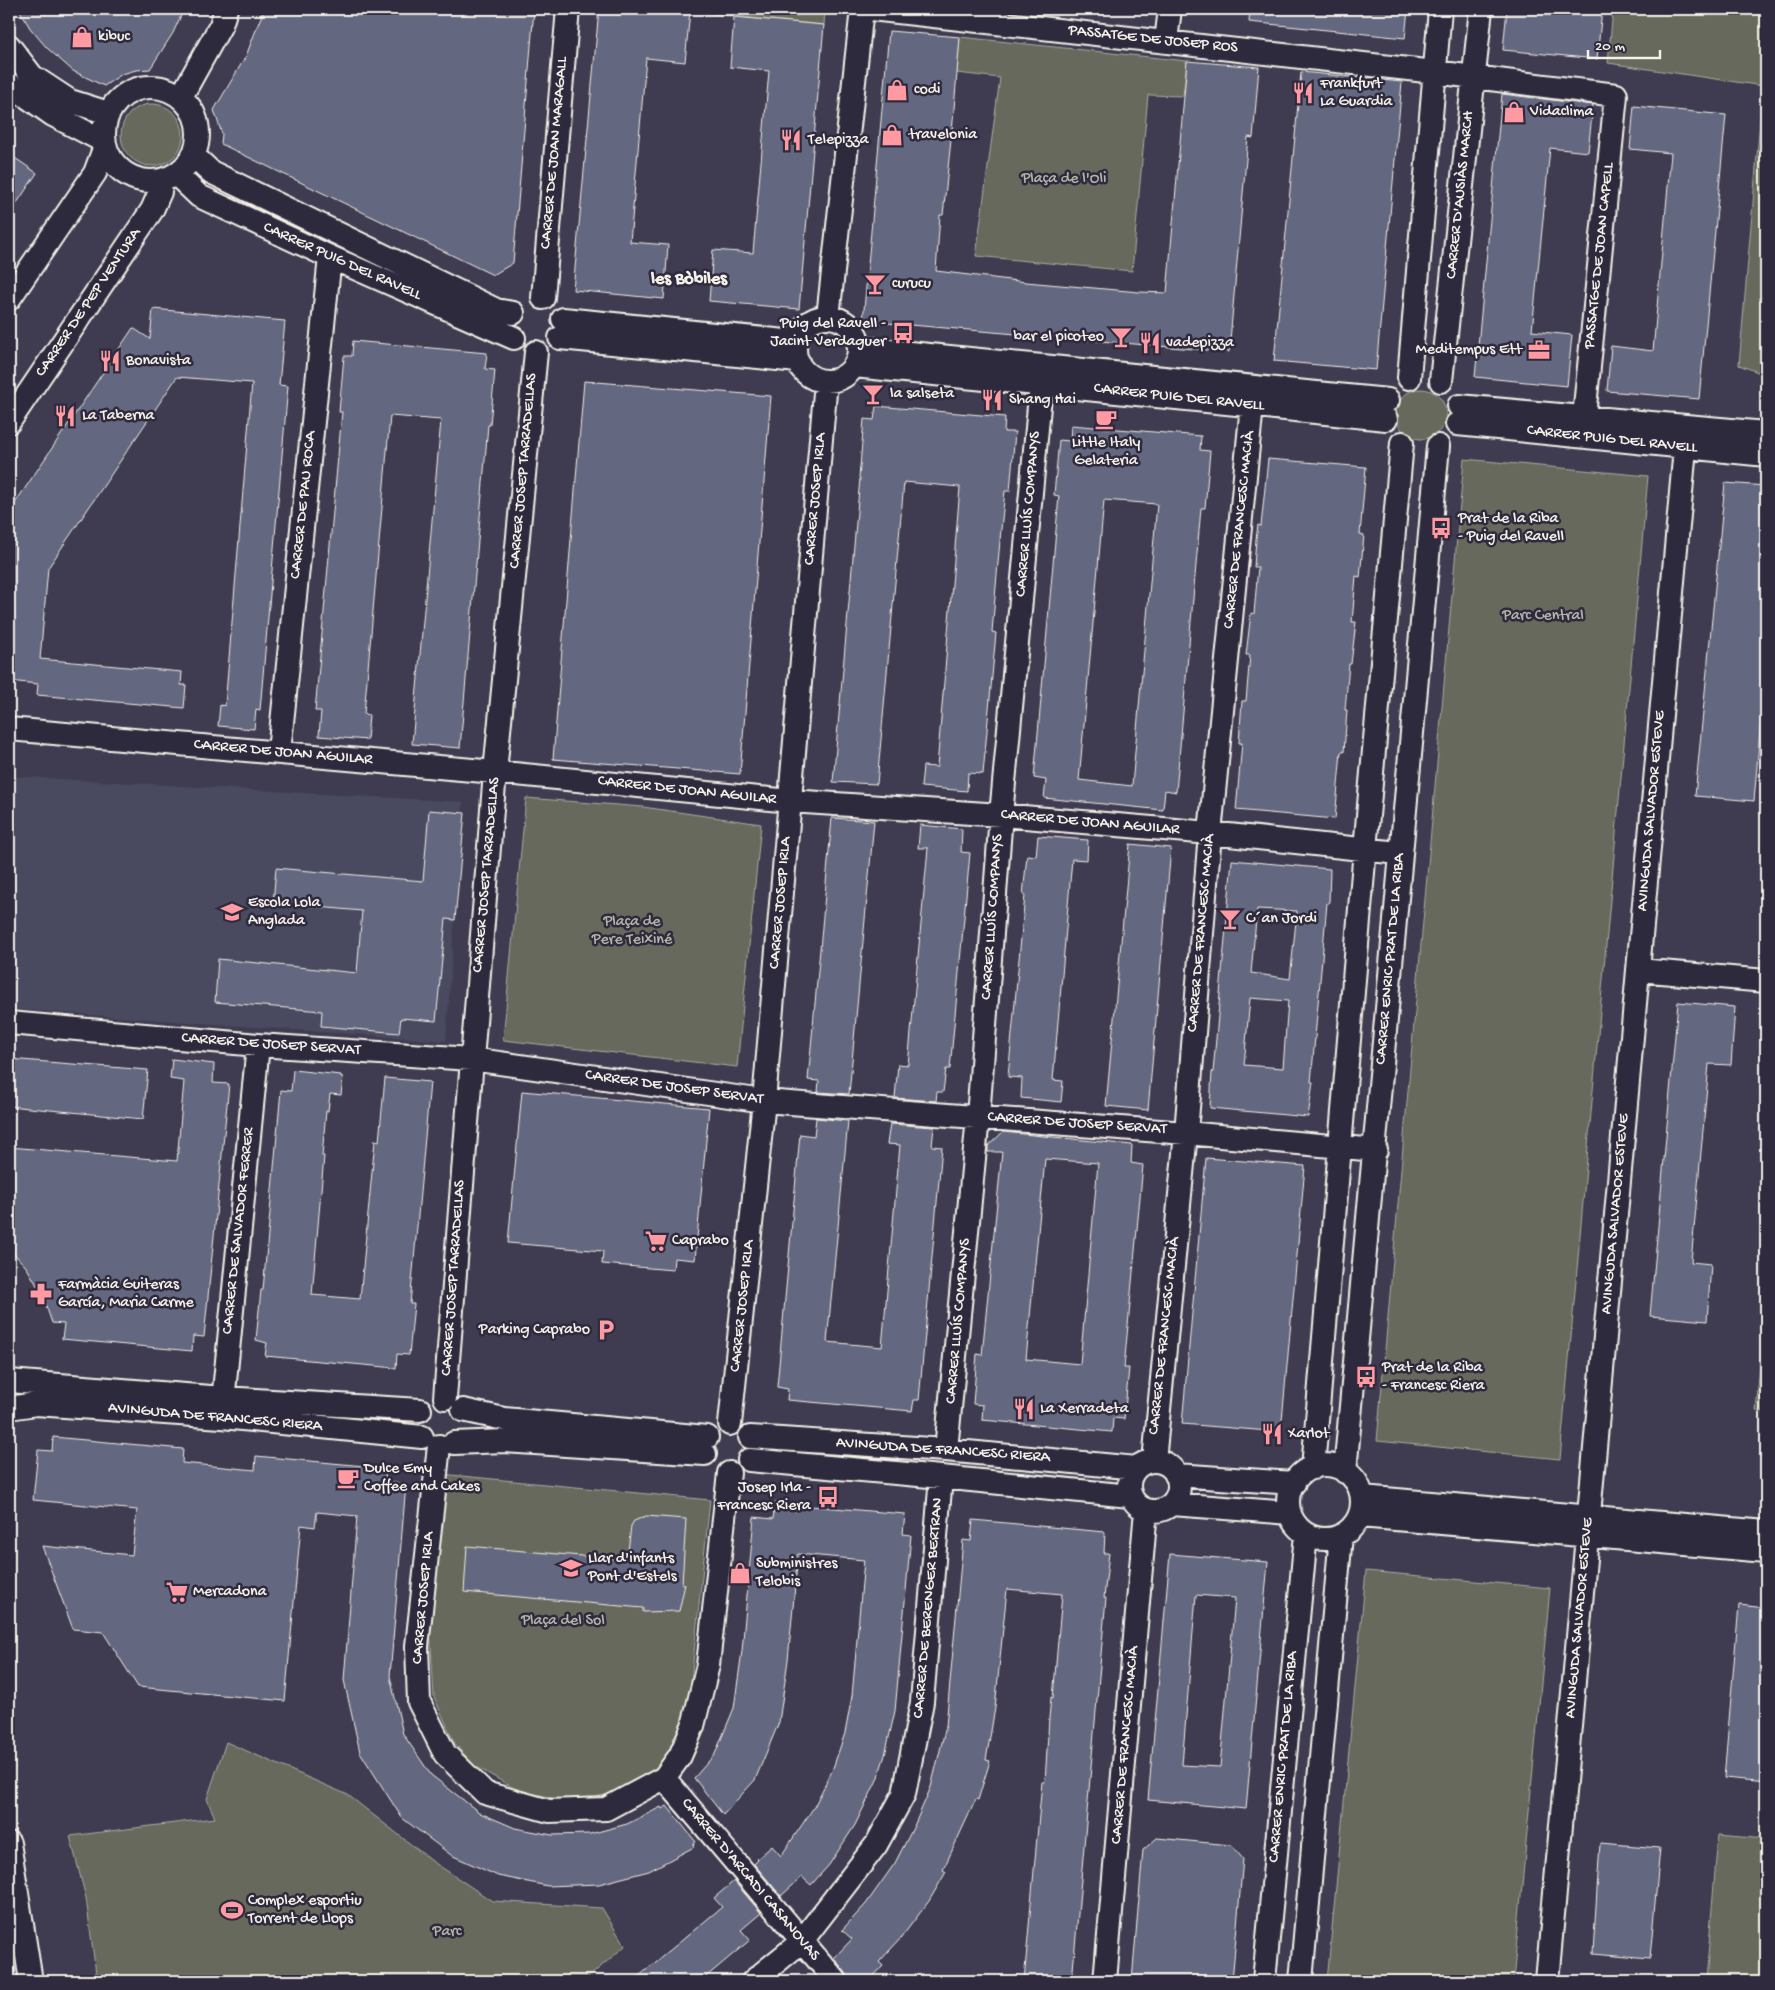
<svg xmlns="http://www.w3.org/2000/svg" width="1775" height="1990" viewBox="0 0 1775 1990" font-family="'Gochi Hand',sans-serif">
	<style>
		.built { fill: #4a495f }
		.green { fill: #66695b; stroke: #adada2 }
		.building { fill: #636780; stroke: #f4f1e8; fill-rule: evenodd }
		.lines { fill: none; stroke-linecap: round; stroke-linejoin: round }
		.street-casing { stroke: #f4f1e8; stroke-width: 26 }
		.street { stroke: #2f2a3d; stroke-width: 22 }
		.labels { text-anchor: middle; dominant-baseline: central; stroke-width: 5; stroke-linejoin: round; paint-order: stroke }
		.poi-label { font-size: 16px; fill: #f4f1e8; stroke: #2f2a3d; text-anchor: start }
		.street-label { font-size: 16px; fill: #f4f1e8; stroke: #2f2a3d }
		.park-label { font-size: 16px; fill: #b4b4a9; stroke: #2f2a3d }
		.neighbourhood-label { font-size: 18px; font-weight: bold; fill: #f4f1e8; stroke: #2f2a3d }
	</style>
	<rect width="100%" height="100%" fill="#3f3c51"/>
	<filter id="ink" filterUnits="userSpaceOnUse"><feTurbulence type="fractalNoise" baseFrequency=".02" numOctaves="2"/><feDisplacementMap in="SourceGraphic" scale="10" xChannelSelector="R" yChannelSelector="G"/><feConvolveMatrix kernelMatrix="1 2 1 2 8 2 1 2 1" color-interpolation-filters="sRGB"/></filter>
	<g filter="url(#ink)">
		<!-- built -->
		<path class="built" d="M9 776 463 802 446 1041 9 1009Z"/>
		<!-- green -->
		<path class="green" d="M661 9H825L824 25Z
			M1613 9H1766V375L1739 365 1763 86 1608 63Z
			M960 37 1187 61 1183 96 1148 95 1132 271 976 256 1000 78 957 73Z
			M121 135a31 31 0 1 1 62 0a31 31 0 1 1-62 0Z
			M1396 414a25 25 0 1 1 50 0a25 25 0 1 1-50 0Z
			M1464 459 1648 476 1560 1459 1377 1441Z
			M526 798 643 807 761 824 737 1067 503 1040Z
			M1766 1296V1412L1756 1411Z
			M441 1474 710 1500 688 1710 673 1752 652 1771 619 1792 571 1802 517 1790 475 1766 455 1744 434 1697 428 1595Z
			M1366 1571 1550 1588 1513 1981H1327Z
			M226 1742 348 1795 432 1861 492 1901 602 1908 625 1946 584 1981H97L86 1898 70 1836 215 1818 207 1799Z
			M1718 1835 1766 1839V1981H1706Z"/>
		<!-- building -->
		<path class="building" d="M19 9H184L173 33 150 69 136 70 122 74 104 86 73 71 47 48 30 28Z
			M264 9H534L513 263 493 275 221 144 222 134 214 110 246 56Z
			M599 9H661L690 11 685 62 646 58 630 242 668 245 664 299 573 290Z
			M1250 9H1408L1405 38 1249 22Z
			M1507 9H1602L1597 59 1503 50Z
			M734 17 824 25 799 309 709 301 713 250 753 253 769 71 730 67Z
			M889 31 960 37 953 121 943 215H940L936 271 1026 282 1139 292 1167 293 1187 61 1259 67 1253 138 1248 137 1229 352 863 321Z
			M1301 72 1402 82 1376 370 1274 361Z
			M1502 94 1593 105 1588 152 1550 148 1532 331 1572 335 1567 386 1475 377Z
			M1634 106 1726 115 1699 399 1607 391 1611 346 1653 351 1671 153 1630 149Z
			M9 154 37 173 9 215Z
			M153 309 285 321 279 385 288 386 260 710 256 709 254 729 218 726 220 705 225 706 252 383 177 377 48 568 40 659 182 672 181 685H186L184 708 37 695 38 684 9 681V512L133 328 150 339Z
			M353 341 487 353 485 369 495 370 490 425H488L460 748 412 744 441 420 390 416 364 714 369 715 367 740 319 736 321 711H315L342 412H339L344 356H352Z
			M584 381 771 396 740 774 553 759Z
			M876 406 1005 417 1004 432H1015L1010 491H1005L1001 529 992 632 996 633 983 774 968 773 967 791 921 787 923 766 937 767 960 487 904 482 877 784 833 782 860 478H859L864 419 874 420Z
			M1071 425 1201 436 1200 450 1210 451 1205 508H1201L1176 792 1165 790 1163 810 1044 798 1046 780 1034 778 1059 496 1054 495 1059 440 1070 441ZM1104 500 1157 504 1132 786 1079 780Z
			M1268 459 1366 467 1360 534 1364 535 1360 577 1356 576 1352 622H1356L1351 664H1349L1345 710H1347L1344 752H1341L1335 819 1236 810 1242 743H1239L1242 701H1246L1250 655H1246L1251 613 1254 614 1258 567H1254L1256 539 1258 525 1261 526Z
			M1725 483 1766 486V661L1754 801 1695 796Z
			M429 810 465 813 455 920 446 919 436 1021 401 1018 399 1033 321 1026 322 1011 215 1002 218 959 357 973 362 911 273 903 276 868 423 881Z
			M832 818 874 821 849 1094 818 1092 819 1081 808 1080Z
			M920 825 962 829 961 852 970 853 950 1069H946L943 1092H937L936 1101 895 1098 898 1064 908 1065 924 891 928 848H918Z
			M1038 836 1088 840 1087 860 1072 859 1053 1080 1063 1081 1061 1102 1021 1098 1022 1078 1008 1077 1025 895H1023L1027 855 1036 856Z
			M1130 844 1171 848 1148 1110 1106 1106Z
			M1232 860 1330 869 1329 903H1327L1311 1082H1313L1308 1117 1210 1108 1212 1072H1213ZM1257 909 1297 911 1290 979 1251 973ZM1250 998 1288 1001 1283 1068 1244 1065Z
			M1678 1002 1735 1007 1731 1065 1709 1064 1691 1262 1711 1264 1707 1321 1650 1316Z
			M9 1059 148 1070 143 1119 9 1106Z
			M172 1059 214 1064 213 1083 229 1084 204 1337 193 1336 192 1351 62 1339 64 1324 52 1323 42 1294 27 1268 9 1248V1147L177 1161 184 1081 170 1079Z
			M293 1070 341 1075V1077H343L341 1095 330 1094 328 1111H326L322 1156H324L312 1295 360 1299 375 1140 379 1141 385 1078 430 1082 410 1304H414L409 1355 397 1354 396 1368 265 1356 267 1343 256 1340 261 1290H263L281 1090 291 1091Z
			M522 1091 709 1108 695 1260 674 1258 673 1270 602 1264 603 1251 508 1243Z
			M816 1118 848 1121 827 1342 882 1347 900 1145 887 1144 890 1124 934 1127 932 1146 942 1147 919 1400H914L912 1411 787 1400 788 1389 777 1387 800 1134 814 1136Z
			M1003 1132 1132 1145 1131 1163 1143 1165 1124 1368H1129L1124 1419 1113 1418 1112 1432 982 1420 983 1405 973 1404 977 1354 982 1355 1002 1152H988V1146ZM1045 1159 1098 1163 1080 1364 1026 1359Z
			M1206 1158 1305 1166 1281 1432 1182 1424Z
			M53 1437 183 1449 182 1463 255 1470 256 1456 386 1468 385 1482 406 1484 390 1676 403 1734 431 1775 480 1813 515 1828 552 1835 590 1834 627 1824 661 1807 662 1809 667 1806 696 1842 693 1844 694 1847 649 1871 599 1884 548 1886 498 1876 451 1855 402 1818 360 1752 344 1680 357 1516 317 1512 315 1527 301 1525 285 1701 138 1687 103 1632 73 1629 42 1546 132 1555 137 1510 33 1500 38 1450 52 1451Z
			M775 1503 905 1514 903 1534 911 1535 895 1711 885 1755 877 1780 855 1825 829 1865 811 1885 802 1877 781 1896 754 1864 758 1860 757 1859 772 1846 781 1856 814 1807 832 1771 845 1733 852 1696 864 1560 798 1554 788 1660 779 1722 755 1780 723 1815 694 1778 715 1754 734 1708 742 1651 754 1517 773 1519Z
			M646 1516 686 1519 682 1584H685L679 1611 643 1612V1608L464 1592 467 1546 627 1560 631 1526 634 1521Z
			M973 1520 1105 1532 1104 1553H1109L1104 1598H1106L1072 1981H1024L1042 1782H1045L1049 1718 1051 1697 1053 1698 1062 1594 1007 1589 995 1708 986 1760 990 1761 978 1800 976 1799 943 1870 946 1872 929 1901 901 1938 879 1962 883 1966 869 1981H849L846 1973 834 1958 852 1939 842 1930 866 1904 895 1863 914 1826 931 1787 946 1726 963 1540 971 1541Z
			M1170 1554 1268 1562 1246 1809 1148 1800ZM1196 1595 1235 1598 1220 1767 1182 1765Z
			M1739 1605 1766 1608V1782L1724 1778Z
			M1157 1838 1231 1845 1243 1859 1232 1981H1132L1143 1850Z
			M1600 1843 1660 1848 1650 1958 1593 1953Z
			M734 1881 761 1913 741 1930 750 1940 701 1981H633L722 1907 714 1898Z"/>
		<g class="lines">
			<!-- street casing -->
			<g class="street-casing">
				<path id="street" d="M871 9 1435 72 1616 95 1584 417
					M1166 41 1170 9
					M9 46 32 76 70 101 108 113
					M9 84 53 115 103 141
					M104 134a47 47 0 1 1 94 0a47 47 0 1 1-94 0Z
					M181 97 221 25 226 9
					M194 156 211 172 496 310 513 313
					M177 175 199 196 330 257 514 338
					M543 298 568 9
					M9 299 95 173 105 146
					M828 317 862 9
					M795 349a32 32 0 1 1 64 0a32 32 0 1 1-64 0Z
					M563 319 796 342
					M560 338 798 361
					M859 348 1388 400
					M854 366 1386 419
					M1409 378 1440 9
					M1441 381 1481 9
					M1459 406 1766 433
					M9 422 152 210 160 192V181
					M1457 424 1766 455
					M9 729 495 772 790 801 1001 815 1210 833 1399 853
					M279 752 330 257
					M1638 970 1766 981
					M9 1023 258 1045 471 1059 764 1101 1186 1133 1376 1150
					M9 1381 223 1398 420 1410
					M445 1398 495 772 536 352
					M9 1408 36 1404 222 1417 422 1437
					M463 1410 504 1419 707 1437
					M222 1412 258 1045
					M730 1424 764 1101 826 381
					M750 1437 946 1450 1136 1468
					M454 1443 504 1441 705 1454
					M439 1446 417 1646 419 1702 445 1754 485 1793 549 1811 606 1809 664 1778 680 1756 693 1726 708 1665 729 1473
					M946 1450 978 1117 1001 815 1041 385
					M749 1460 941 1477 1130 1496
					M1129 1486a25 25 0 1 1 50 0a25 25 0 1 1-50 0Z
					M1154 1461 1186 1133 1210 833 1252 405
					M1288 1502a37 37 0 1 1 74 0a37 37 0 1 1-74 0Z
					M1313 1468 1365 849 1402 443
					M1345 1472C1378 1130 1405 788 1438 446
					M1176 1475 1294 1483
					M1362 1497 1766 1532
					M1172 1504 1290 1513
					M1360 1516 1766 1551
					M664 1778 836 1981
					M9 1843 31 1981
					M753 1981 801 1942 876 1845 904 1794 922 1702 941 1477
					M1105 1981 1146 1510
					M1264 1981 1306 1534
					M1301 1981 1341 1535
					M1547 1981 1685 448"/>
			</g>
			<!-- street -->
			<use href="#street" class="street"/>
		</g>
	</g>
	<!-- icons -->
	<defs>
		<g id="shop-bare" transform="scale(1.725)"><path d="M-5-2.5h2.3a2.7 3.5 0 0 1 5.4 0H5L5.5 6h-11ZM-1.5-2.5h3a1.5 2.3 0 0 0-3 0Z" fill="#ff9aa2" stroke="#2f2a3d" stroke-width="2.5" paint-order="stroke"/></g>
		<g id="restaurant-bare" transform="scale(1.725)"><path d="M-5-6h1v4h1v-4h1v4h1v-4h1v5L-1.5 .5V6h-2V.5L-5-1ZM5-6V6H3V1.5H1.5Q1.5-4 5-6Z" fill="#ff9aa2" stroke="#2f2a3d" stroke-width="2.5" paint-order="stroke"/></g>
		<g id="bar-bare" transform="scale(1.725)"><path d="M-6-5H6L.8 .8V4.5H3.5V6h-7V4.5H-.8V.8Z" fill="#ff9aa2" stroke="#2f2a3d" stroke-width="2.5" paint-order="stroke"/></g>
		<g id="bus-bare" transform="scale(1.725)"><path d="M-5-6H5V4H4V6H2V4H-2V6H-4V4H-5ZM-3.5-4V0h7V-4ZM-3.5 1.2v1.5H-2V1.2ZM2 1.2v1.5H3.5V1.2Z" fill="#ff9aa2" stroke="#2f2a3d" stroke-width="2.5" paint-order="stroke"/></g>
		<g id="office-bare" transform="scale(1.725)"><path d="M-6-3h4V-5.5h4V-3h4V5H-6ZM-1-4.5V-3h2v-1.5ZM-6 0V1H6V0Z" fill="#ff9aa2" stroke="#2f2a3d" stroke-width="2.5" paint-order="stroke"/></g>
		<g id="cafe-bare" transform="scale(1.725)"><path d="M-5.5-4.5H6V0H3Q3 3.5 0 3.5H-2.5Q-5.5 3.5-5.5 0ZM3-3.2v2h1.7v-2ZM-6 4.5H4V6H-6Z" fill="#ff9aa2" stroke="#2f2a3d" stroke-width="2.5" paint-order="stroke"/></g>
		<g id="school-bare" transform="scale(1.725)"><path d="M0-5L7-2L0 1L-7-2ZM-4 1L0 2.5L4 1V4Q0 6-4 4Z" fill="#ff9aa2" stroke="#2f2a3d" stroke-width="2.5" paint-order="stroke"/></g>
		<g id="supermarket-bare" transform="scale(1.725)"><path d="M-6-5.5h2.5l.6 2H6L4.5 2H-2.5L-4.4-4H-6ZM-1.5 3.2a1.3 1.3 0 1 0 .1 0ZM3 3.2a1.3 1.3 0 1 0 .1 0Z" fill="#ff9aa2" stroke="#2f2a3d" stroke-width="2.5" paint-order="stroke"/></g>
		<g id="pharmacy-bare" transform="scale(1.725)"><path d="M-2-6h4v4h4v4h-4v4h-4v-4h-4v-4h4Z" fill="#ff9aa2" stroke="#2f2a3d" stroke-width="2.5" paint-order="stroke"/></g>
		<g id="parking-bare" transform="scale(1.725)"><path d="M-3.5-5.5H1a3.5 3.5 0 0 1 0 7H-1V5.5H-3.5ZM-1-3.4V-.6H.8a1.4 1.4 0 0 0 0-2.8Z" fill="#ff9aa2" stroke="#2f2a3d" stroke-width="2.5" paint-order="stroke"/></g>
		<g id="stadium-bare" transform="scale(1.725)"><path d="M0-5a6.5 5 0 1 0 0 10a6.5 5 0 1 0 0-10ZM-3.5-1.8h7v3.6h-7Z" fill="#ff9aa2" stroke="#2f2a3d" stroke-width="2.5" paint-order="stroke"/></g>
	</defs>
	<g fill-rule="evenodd">
		<use href="#shop-bare" x="82" y="37"/>
		<use href="#shop-bare" x="897" y="90"/>
		<use href="#restaurant-bare" x="1303" y="93"/>
		<use href="#shop-bare" x="1514" y="112"/>
		<use href="#shop-bare" x="892" y="135"/>
		<use href="#restaurant-bare" x="791" y="140"/>
		<use href="#bar-bare" x="875" y="284"/>
		<use href="#bus-bare" x="903" y="333"/>
		<use href="#bar-bare" x="1121" y="337"/>
		<use href="#restaurant-bare" x="1150" y="343"/>
		<use href="#office-bare" x="1539" y="350"/>
		<use href="#restaurant-bare" x="110" y="361"/>
		<use href="#bar-bare" x="873" y="394"/>
		<use href="#restaurant-bare" x="992" y="400"/>
		<use href="#restaurant-bare" x="65" y="416"/>
		<use href="#cafe-bare" x="1106" y="419"/>
		<use href="#bus-bare" x="1441" y="528"/>
		<use href="#school-bare" x="232" y="912"/>
		<use href="#bar-bare" x="1230" y="919"/>
		<use href="#supermarket-bare" x="656" y="1241"/>
		<use href="#pharmacy-bare" x="41" y="1294"/>
		<use href="#parking-bare" x="606" y="1330"/>
		<use href="#bus-bare" x="1366" y="1377"/>
		<use href="#restaurant-bare" x="1024" y="1409"/>
		<use href="#restaurant-bare" x="1272" y="1434"/>
		<use href="#cafe-bare" x="348" y="1478"/>
		<use href="#bus-bare" x="828" y="1497"/>
		<use href="#school-bare" x="571" y="1568"/>
		<use href="#shop-bare" x="740" y="1573"/>
		<use href="#supermarket-bare" x="177" y="1592"/>
		<use href="#stadium-bare" x="232" y="1910"/>
	</g>
	<g class="labels">
		<!-- poi labels -->
		<g class="poi-label">
			<text x="98" y="37">kibuc</text>
			<text x="1320" y="84">Frankfurt<tspan x="1320" dy="18">La Guardia</tspan></text>
			<text x="914" y="90">codi</text>
			<text x="1530" y="112">Vidaclima</text>
			<text x="909" y="135">travelonia</text>
			<text x="808" y="140">Telepizza</text>
			<text x="892" y="284">curucu</text>
			<text x="886" y="324" text-anchor="end">Puig del Ravell -<tspan x="886" dy="18">Jacint Verdaguer</tspan></text>
			<text x="1104" y="337" text-anchor="end">bar el picoteo</text>
			<text x="1166" y="343">vadepizza</text>
			<text x="1522" y="350" text-anchor="end">Meditempus Ett</text>
			<text x="126" y="361">Bonavista</text>
			<text x="890" y="394">la salseta</text>
			<text x="1009" y="400">Shang Hai</text>
			<text x="82" y="416">La Taberna</text>
			<text x="1106" y="443" text-anchor="middle">Little Italy<tspan x="1106" dy="18">Gelateria</tspan></text>
			<text x="1458" y="519">Prat de la Riba<tspan x="1458" dy="18">- Puig del Ravell</tspan></text>
			<text x="248" y="903">Escola Lola<tspan x="248" dy="18">Anglada</tspan></text>
			<text x="1246" y="919">C´an Jordi</text>
			<text x="672" y="1241">Caprabo</text>
			<text x="58" y="1285">Farmàcia Guiteras<tspan x="58" dy="18">García, Maria Carme</tspan></text>
			<text x="590" y="1330" text-anchor="end">Parking Caprabo</text>
			<text x="1382" y="1368">Prat de la Riba<tspan x="1382" dy="18">- Francesc Riera</tspan></text>
			<text x="1040" y="1409">La Xerradeta</text>
			<text x="1288" y="1434">Xarlot</text>
			<text x="364" y="1469">Dulce Emy<tspan x="364" dy="18">Coffee and Cakes</tspan></text>
			<text x="811" y="1488" text-anchor="end">Josep Irla -<tspan x="811" dy="18">Francesc Riera</tspan></text>
			<text x="588" y="1559">Llar d'infants<tspan x="588" dy="18">Pont d'Estels</tspan></text>
			<text x="756" y="1564">Subministres<tspan x="756" dy="18">Telobis</tspan></text>
			<text x="193" y="1592">Mercadona</text>
			<text x="248" y="1901">Complex esportiu<tspan x="248" dy="18">Torrent de Llops</tspan></text>
		</g>
		<!-- street labels -->
		<g class="street-label">
			<text transform="translate(1153 40) rotate(6)">PASSATGE DE JOSEP ROS</text>
			<text transform="translate(555 153) rotate(-85)">CARRER DE JOAN MARAGALL</text>
			<text transform="translate(1461 195) rotate(-84)">CARRER D'AUSIÀS MARCH</text>
			<text transform="translate(1600 256) rotate(-84)">PASSATGE DE JOAN CAPELL</text>
			<text transform="translate(342 262) rotate(24)">CARRER PUIG DEL RAVELL</text>
			<text transform="translate(89 303) rotate(-56)">CARRER DE PEP VENTURA</text>
			<text transform="translate(1179 398) rotate(6)">CARRER PUIG DEL RAVELL</text>
			<text transform="translate(1612 440) rotate(6)">CARRER PUIG DEL RAVELL</text>
			<text transform="translate(524 471) rotate(-85)">CARRER JOSEP TARRADELLAS</text>
			<text transform="translate(816 499) rotate(-85)">CARRER JOSEP IRLA</text>
			<text transform="translate(304 505) rotate(-84)">CARRER DE PAU ROCA</text>
			<text transform="translate(1029 514) rotate(-85)">CARRER LLUÍS COMPANYS</text>
			<text transform="translate(1240 530) rotate(-84)">CARRER DE FRANCESC MACIÀ</text>
			<text transform="translate(283 753) rotate(5)">CARRER DE JOAN AGUILAR</text>
			<text transform="translate(687 791) rotate(6)">CARRER DE JOAN AGUILAR</text>
			<text transform="translate(1652 811) rotate(-85)">AVINGUDA SALVADOR ESTEVE</text>
			<text transform="translate(1090 823) rotate(5)">CARRER DE JOAN AGUILAR</text>
			<text transform="translate(487 875) rotate(-85)">CARRER JOSEP TARRADELLAS</text>
			<text transform="translate(781 903) rotate(-85)">CARRER JOSEP IRLA</text>
			<text transform="translate(993 917) rotate(-86)">CARRER LLUÍS COMPANYS</text>
			<text transform="translate(1202 933) rotate(-85)">CARRER DE FRANCESC MACIÀ</text>
			<text transform="translate(1391 959) rotate(-85)">CARRER ENRIC PRAT DE LA RIBA</text>
			<text transform="translate(271 1045) rotate(4)">CARRER DE JOSEP SERVAT</text>
			<text transform="translate(674 1088) rotate(8)">CARRER DE JOSEP SERVAT</text>
			<text transform="translate(1077 1124) rotate(4)">CARRER DE JOSEP SERVAT</text>
			<text transform="translate(1616 1214) rotate(-85)">AVINGUDA SALVADOR ESTEVE</text>
			<text transform="translate(239 1231) rotate(-84)">CARRER DE SALVADOR FERRER</text>
			<text transform="translate(454 1278) rotate(-86)">CARRER JOSEP TARRADELLAS</text>
			<text transform="translate(743 1306) rotate(-84)">CARRER JOSEP IRLA</text>
			<text transform="translate(959 1321) rotate(-85)">CARRER LLUÍS COMPANYS</text>
			<text transform="translate(1165 1336) rotate(-84)">CARRER DE FRANCESC MACIÀ</text>
			<text transform="translate(215 1418) rotate(5)">AVINGUDA DE FRANCESC RIERA</text>
			<text transform="translate(943 1451) rotate(4)">AVINGUDA DE FRANCESC RIERA</text>
			<text transform="translate(424 1598) rotate(-85)">CARRER JOSEP IRLA</text>
			<text transform="translate(929 1608) rotate(-85)">CARRER DE BERENGER BERTRAN</text>
			<text transform="translate(1580 1618) rotate(-85)">AVINGUDA SALVADOR ESTEVE</text>
			<text transform="translate(1126 1745) rotate(-85)">CARRER DE FRANCESC MACIÀ</text>
			<text transform="translate(1284 1757) rotate(-85)">CARRER ENRIC PRAT DE LA RIBA</text>
			<text transform="translate(750 1880) rotate(50)">CARRER D'ARCADI CASANOVAS</text>
		</g>
		<!-- park labels -->
		<g class="park-label">
			<text x="1064" y="179">Plaça de l'Oli</text>
			<text x="1543" y="616">Parc Central</text>
			<text x="632" y="922">Plaça de<tspan x="632" dy="18">Pere Teixiné</tspan></text>
			<text x="563" y="1621">Plaça del Sol</text>
			<text x="447" y="1932">Parc</text>
		</g>
		<!-- neighbourhood labels -->
		<g class="neighbourhood-label">
			<text x="689" y="279">les Bòbiles</text>
		</g>
	</g>
	<!-- margin -->
	<rect width="1775" height="1990" fill="none" stroke="#2f2a3d" stroke-width="30"/>
	<rect x="15" y="15" width="1745" height="1960" fill="none" stroke="#f4f1e8" stroke-width="2" filter="url(#ink)"/>
	<!-- scale -->
	<path d="M1588 50v8h72v-8" fill="none" stroke="#f4f1e8" stroke-width="2.5"/>
	<text x="1595" y="50" font-size="15" fill="#f4f1e8" stroke="#2f2a3d" stroke-width="4" paint-order="stroke">20 m</text>
</svg>
